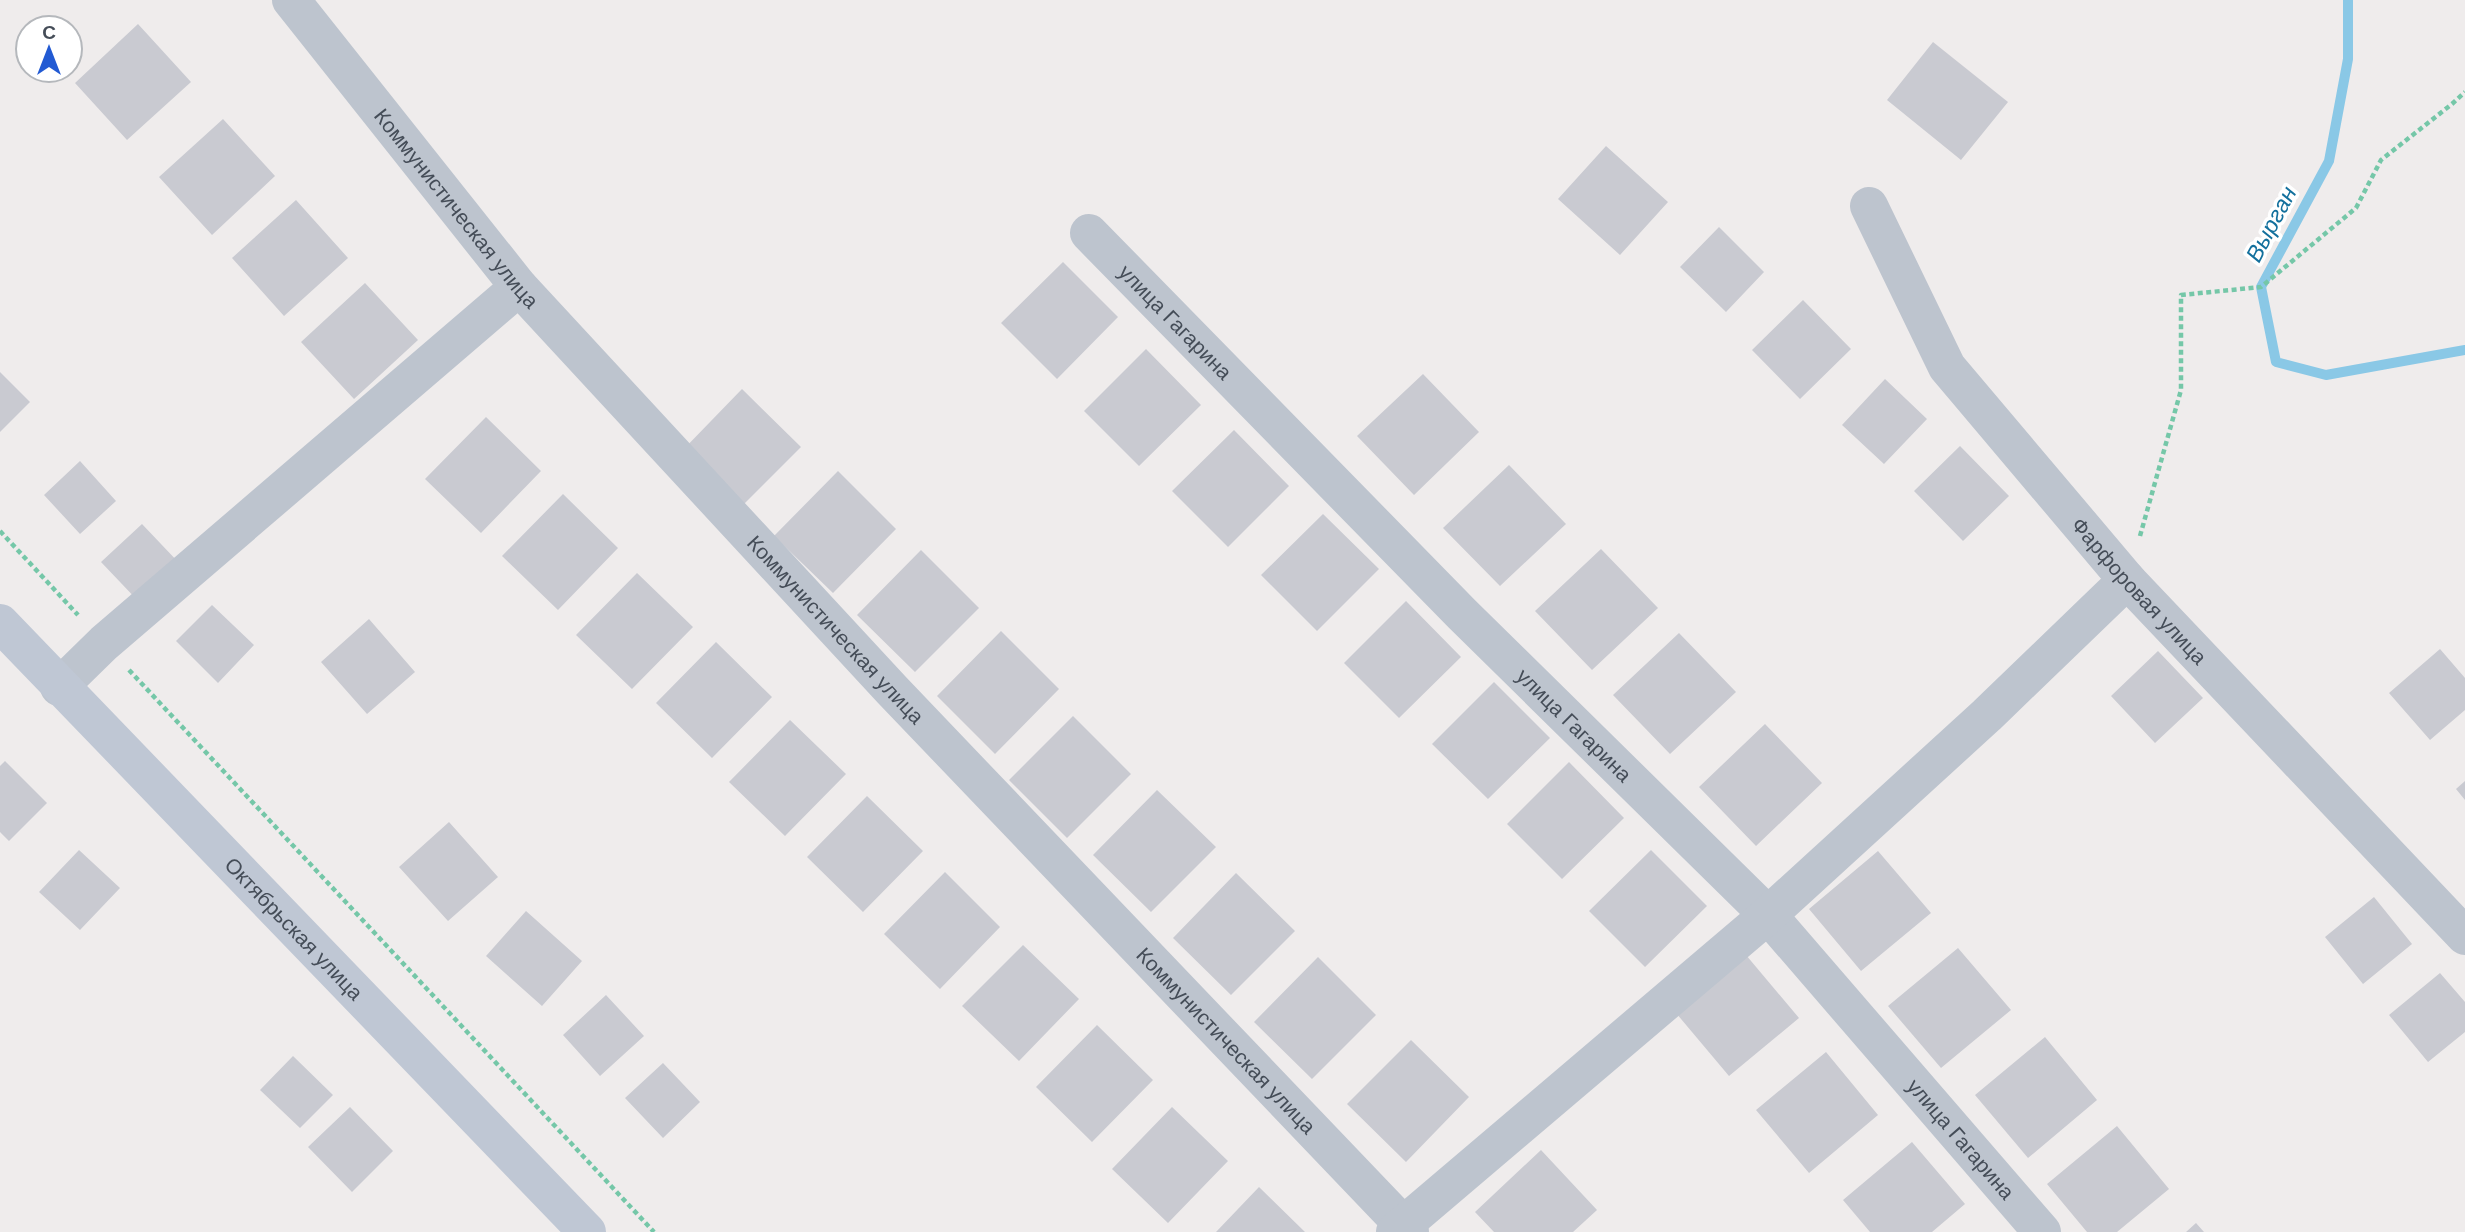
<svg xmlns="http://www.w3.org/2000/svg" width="2465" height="1232" viewBox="0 0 2465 1232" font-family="Helvetica,sans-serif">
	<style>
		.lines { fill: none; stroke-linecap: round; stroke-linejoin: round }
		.stream { stroke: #8ac8e6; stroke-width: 10 }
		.building { fill: #c9cad1 }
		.path { stroke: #75c7a8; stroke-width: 4.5; stroke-dasharray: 5 3.5; stroke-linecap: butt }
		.minor { stroke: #bdc4ce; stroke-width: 38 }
		.secondary { stroke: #bfc7d4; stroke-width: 38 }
		.labels { text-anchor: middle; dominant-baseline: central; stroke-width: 7; stroke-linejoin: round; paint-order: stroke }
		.street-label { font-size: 21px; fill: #454d58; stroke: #fff }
		.water-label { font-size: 23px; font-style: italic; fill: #13709d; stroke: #fff }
	</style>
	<rect width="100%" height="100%" fill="#efecec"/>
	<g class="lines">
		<!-- stream -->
		<path class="stream" d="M2348 0V59L2329 161 2261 287 2276 362 2326 375 2465 350"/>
	</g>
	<!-- building -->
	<path class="building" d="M138 24 191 82 127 140 75 83Z
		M1933 42 2008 102 1961 160 1887 100Z
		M223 119 275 176 212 235 159 177Z
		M1606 146 1668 202 1620 255 1558 199Z
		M296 200 348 258 284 316 232 258Z
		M1719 227 1764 272 1726 312 1680 267Z
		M1063 262 1118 317 1057 379 1001 323Z
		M365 283 418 340 354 399 301 342Z
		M1803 300 1851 349 1800 399 1752 350Z
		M1146 349 1201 405 1139 466 1084 411Z
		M0 372 30 402 0 432Z
		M1423 374 1479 432 1414 495 1357 436Z
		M1885 379 1927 419 1884 464 1842 425Z
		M742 389 801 447 737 511 679 454Z
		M486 417 541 471 481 533 425 479Z
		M1234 430 1289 486 1228 547 1172 491Z
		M1960 446 2009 496 1963 541 1914 491Z
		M80 461 116 501 80 534 44 495Z
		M1509 465 1566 524 1500 586 1443 528Z
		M838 471 896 529 833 593 774 536Z
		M563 494 618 548 558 610 502 556Z
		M1323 514 1379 569 1317 631 1261 575Z
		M142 524 180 564 140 603 101 562Z
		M1601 549 1658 608 1592 670 1535 611Z
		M921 550 979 608 915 672 857 615Z
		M637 573 693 627 632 689 576 635Z
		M1406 601 1461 657 1399 718 1344 663Z
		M212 605 254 645 218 683 176 641Z
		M369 619 415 672 367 714 321 662Z
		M1001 631 1059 689 995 754 937 696Z
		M1679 633 1736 692 1670 754 1613 695Z
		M716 642 772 697 712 758 656 703Z
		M2440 649 2465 678V710L2430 740 2389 693Z
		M2158 651 2203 698 2155 743 2111 696Z
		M1494 682 1550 738 1488 799 1432 744Z
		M1073 716 1131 774 1067 838 1009 780Z
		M790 720 846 774 785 836 729 782Z
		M1765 724 1822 783 1756 846 1699 787Z
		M5 761 47 803 9 841 0 832V766Z
		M1569 762 1624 818 1562 879 1507 824Z
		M2465 781V800L2456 789Z
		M1157 790 1216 847 1151 912 1093 855Z
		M867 796 923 851 863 912 807 857Z
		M449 822 498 877 448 921 399 867Z
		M79 850 120 888 80 930 39 892Z
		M1651 850 1707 906 1645 967 1589 911Z
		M1878 851 1931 913 1861 971 1809 909Z
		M945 872 1000 927 940 989 884 934Z
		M1236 873 1295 931 1231 995 1173 938Z
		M2374 897 2412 944 2363 984 2325 937Z
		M526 911 582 961 542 1006 486 956Z
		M1023 945 1079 999 1019 1061 962 1006Z
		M1958 948 2011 1010 1941 1068 1888 1006Z
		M1746 955 1799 1018 1729 1076 1676 1013Z
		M1318 957 1376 1015 1312 1079 1254 1022Z
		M2440 973 2465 1002V1032L2428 1062 2389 1015Z
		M606 995 644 1036 600 1076 563 1035Z
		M1097 1025 1153 1080 1092 1142 1036 1087Z
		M2045 1037 2097 1100 2028 1158 1975 1095Z
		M1411 1040 1469 1097 1406 1162 1347 1104Z
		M1826 1052 1878 1115 1809 1173 1756 1110Z
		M293 1056 333 1095 300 1128 260 1090Z
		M663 1063 700 1102 663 1138 625 1098Z
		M350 1107 393 1151 352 1192 308 1147Z
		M1172 1107 1228 1161 1168 1223 1112 1169Z
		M2117 1126 2169 1189 2117 1232H2087L2047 1184Z
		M1912 1142 1965 1204 1932 1232H1870L1843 1200Z
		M1541 1150 1597 1210 1573 1232H1494L1475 1212Z
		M1259 1187 1305 1232H1216Z
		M2196 1223 2204 1232H2186Z"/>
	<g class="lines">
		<!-- path -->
		<path class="path" d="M0 531 78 615
			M2140 536 2181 390V295L2261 287 2356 208 2381 160 2452 104 2465 92
			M129 670 654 1232"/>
		<!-- minor -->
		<g class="minor">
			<path id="s1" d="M291 0 519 287 892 690 1410 1232"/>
			<path id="s2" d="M1869 206 1947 367 2127 580 2465 936"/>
			<path id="s3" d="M1089 233 1462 614 1768 915 2042 1232"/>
			<path d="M59 687 104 643 519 287"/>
			<path d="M1395 1232 1768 915 1987 715 2127 580"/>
		</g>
		<!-- secondary -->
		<path class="secondary" id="s4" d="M0 623 587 1232"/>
	</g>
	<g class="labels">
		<!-- street labels -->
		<g class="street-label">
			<text stroke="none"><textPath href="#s1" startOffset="266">Коммунистическая улица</textPath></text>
			<text stroke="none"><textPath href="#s3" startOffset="124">улица Гагарина</textPath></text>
			<text stroke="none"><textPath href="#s2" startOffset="474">Фарфоровая улица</textPath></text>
			<text stroke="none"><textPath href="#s1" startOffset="833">Коммунистическая улица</textPath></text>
			<text stroke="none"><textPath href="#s3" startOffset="691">улица Гагарина</textPath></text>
			<text stroke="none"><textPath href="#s4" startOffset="424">Октябрьская улица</textPath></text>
			<text stroke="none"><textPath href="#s1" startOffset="1400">Коммунистическая улица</textPath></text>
			<text stroke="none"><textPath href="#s3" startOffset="1258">улица Гагарина</textPath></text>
		</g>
		<!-- water labels -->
		<g class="water-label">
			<text transform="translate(2271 224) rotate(-62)">Вырган</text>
		</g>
	</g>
	<!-- north arrow -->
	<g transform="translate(49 49)"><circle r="33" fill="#ffffff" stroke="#b5b8bc" stroke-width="2"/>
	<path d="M0-5L12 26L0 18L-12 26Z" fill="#225ad3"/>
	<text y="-10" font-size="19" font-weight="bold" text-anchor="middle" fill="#454d58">С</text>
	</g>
</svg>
